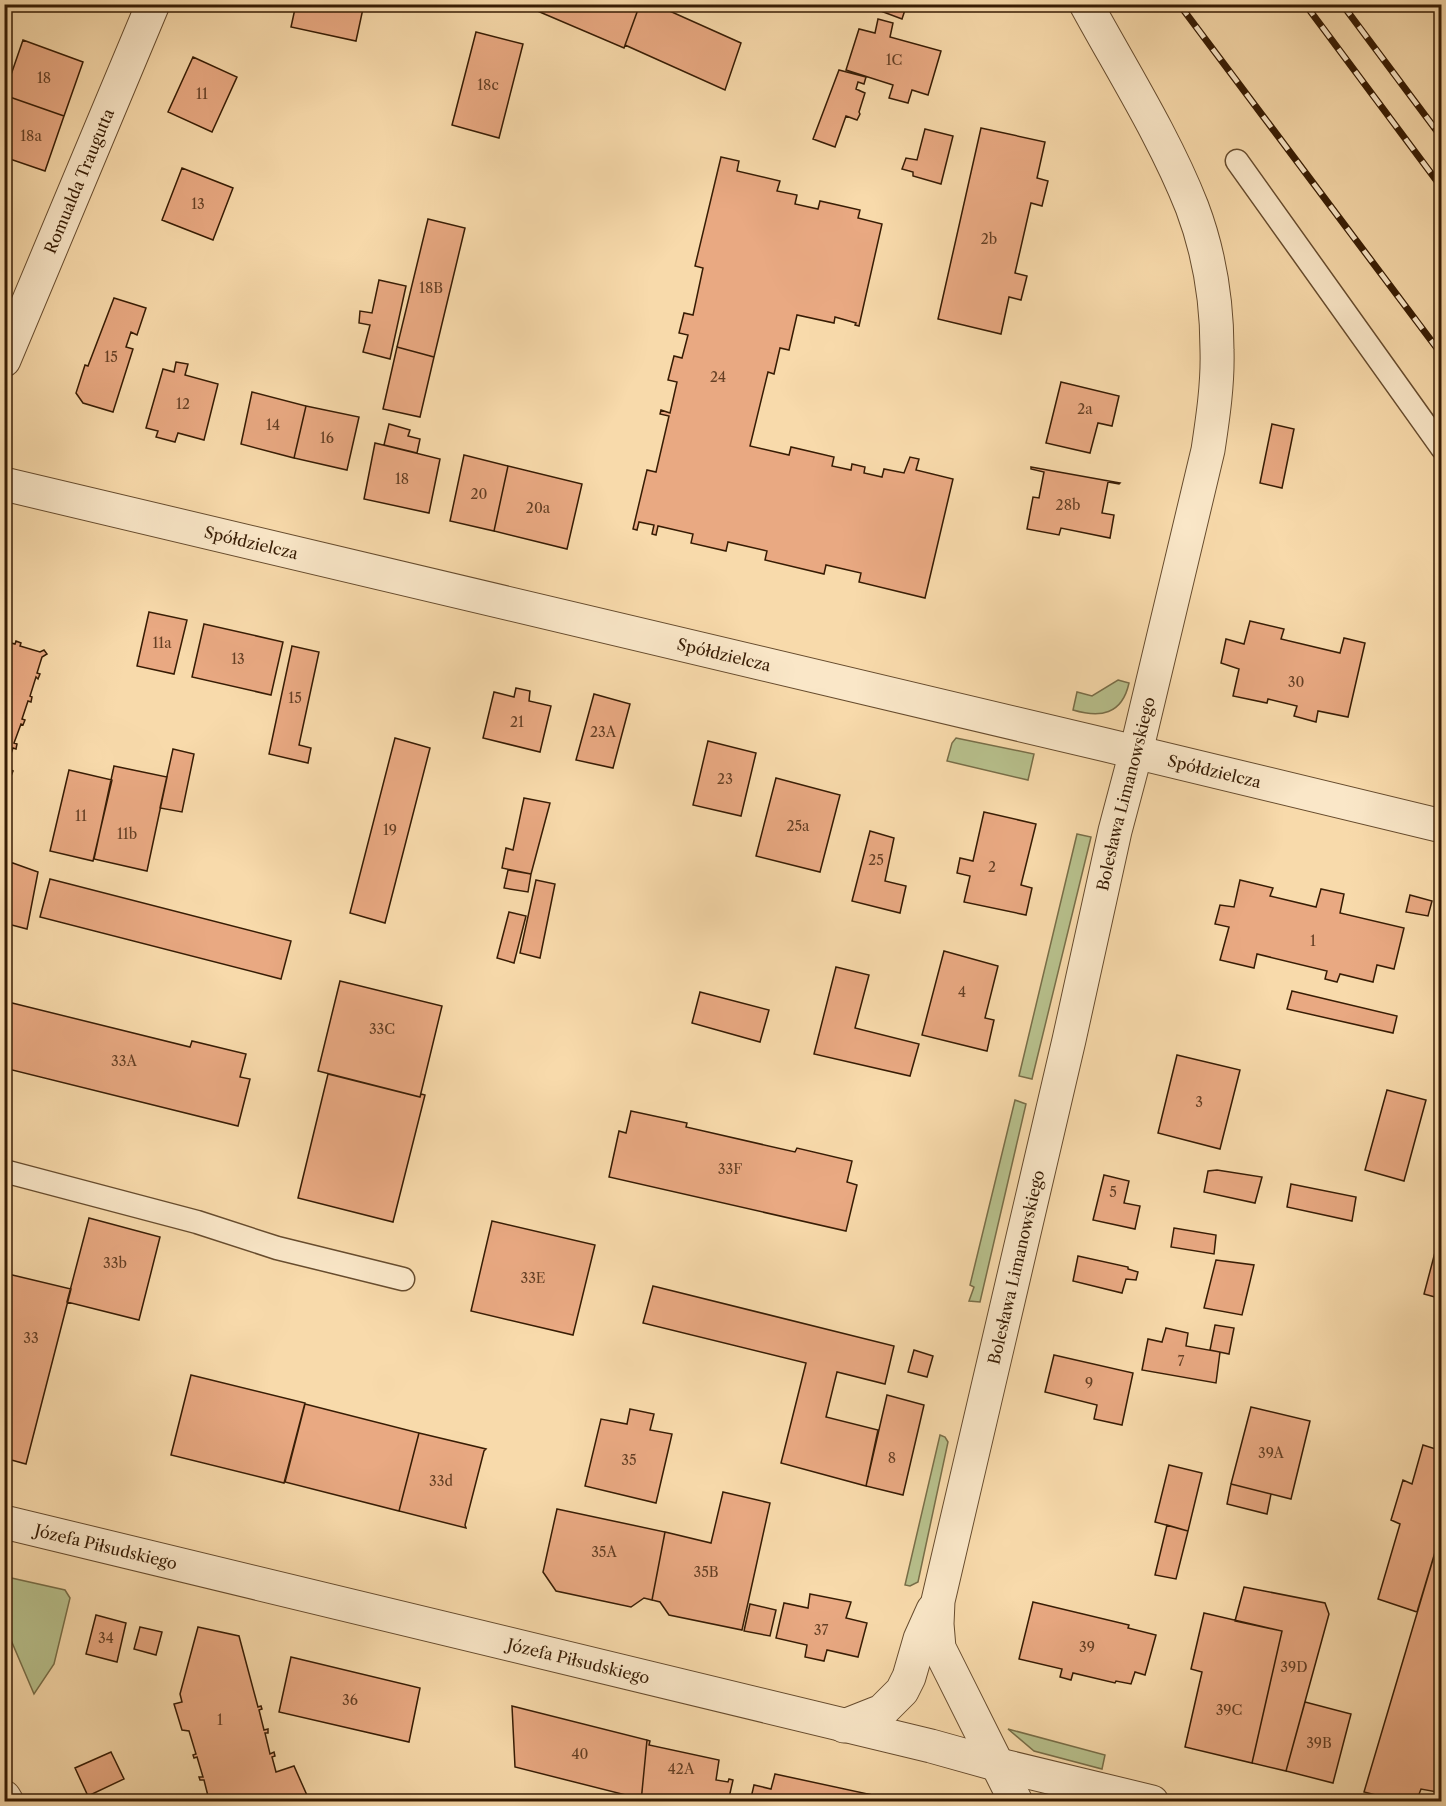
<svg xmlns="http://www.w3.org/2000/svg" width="1446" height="1806" viewBox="0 0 1446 1806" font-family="'Libre Caslon Text',serif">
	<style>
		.green { fill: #b8c18d; stroke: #786e48; stroke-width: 1.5 }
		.building { fill: #e9a982; stroke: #371c04; stroke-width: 1.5 }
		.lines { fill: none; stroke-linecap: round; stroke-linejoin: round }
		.lane-casing { stroke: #674c2e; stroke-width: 25 }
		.street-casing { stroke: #674c2e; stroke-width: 35 }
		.lane { stroke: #fae7c8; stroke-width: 22 }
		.street { stroke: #fae7c8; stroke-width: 33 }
		.rail-casing { stroke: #371c04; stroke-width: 7 }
		.rail { stroke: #fae7c8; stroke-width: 4.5; stroke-dasharray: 14; stroke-linecap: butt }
		.labels { text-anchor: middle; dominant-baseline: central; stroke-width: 4.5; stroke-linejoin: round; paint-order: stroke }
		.number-label { font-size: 14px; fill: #643f24 }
		.street-label { font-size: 16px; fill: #371c04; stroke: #fae7c8 }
	</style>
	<rect width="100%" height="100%" fill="#f8daab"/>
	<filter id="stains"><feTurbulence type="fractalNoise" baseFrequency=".00333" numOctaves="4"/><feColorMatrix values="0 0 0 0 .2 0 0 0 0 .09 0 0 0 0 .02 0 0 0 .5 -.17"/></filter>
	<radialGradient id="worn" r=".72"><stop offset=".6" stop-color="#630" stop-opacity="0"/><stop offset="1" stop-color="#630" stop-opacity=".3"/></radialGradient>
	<!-- green -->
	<path class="green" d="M1118 680 1129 683C1122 715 1100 718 1073 710L1077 692 1092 696Z
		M956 738 1034 754 1028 780 947 761 952 743Z
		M1077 834 1091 837 1032 1079 1019 1076Z
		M1015 1100 1026 1104 980 1302 969 1301 974 1287 970 1285Z
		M940 1435 945 1437 948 1442 918 1582 910 1586 905 1585Z
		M7 1577 65 1590 70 1598 54 1664 34 1694 5 1626 4 1578Z
		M1008 1729 1105 1755 1102 1769 1034 1751Z"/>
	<!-- building -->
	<path class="building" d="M296 4H364L356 41 291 27Z
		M521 4H640L624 48Z
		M640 4H654L741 43 725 90 625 45Z
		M879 4H907L902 19 878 10Z
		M878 19 893 23 890 37 941 51 928 95 912 90 908 103 889 98 893 85 846 70 859 29 875 33Z
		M476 32 523 44 499 138 452 125Z
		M23 40 83 62 64 116 4 95Z
		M193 57 237 77 212 132 168 112Z
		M839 70 866 77 864 84 858 82 856 89 865 93 859 112 860 114 857 120 846 116 835 147 813 139Z
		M4 95 64 116 45 171 4 157Z
		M981 128 1045 142 1037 178 1048 181 1042 206 1031 203 1015 273 1027 276 1021 300 1009 297 1001 334 938 319Z
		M925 129 953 136 941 184 913 176V172L902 169 906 158 917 160Z
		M721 157 739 161 737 171 780 181 777 191 797 195 795 204 818 209 820 201 860 210 858 218 882 224 859 326 855 325 856 323 835 317 834 323 797 315 789 350 780 348 774 374 768 372 750 446 789 455 791 447 834 457 832 466 851 470 852 464 865 467 864 473 882 477 884 469 904 473 910 457 919 459 916 470 953 479 925 598 859 582 861 573 826 565 824 574 765 560 767 551 728 542 726 551 691 543 693 534 658 526 656 535 652 534 654 525 639 522 637 530 633 529 647 470 656 472 669 416 660 414 661 410 670 413 677 382 668 380 674 356 682 358 688 335 679 333 684 313 693 315 703 268 695 266Z
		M182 168 233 188 213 240 162 220Z
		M428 219 465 228 434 357 397 347Z
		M379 280 406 286 390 359 363 352 370 325 359 323 360 311 372 313Z
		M114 298 146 308 137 335 131 332 126 347 133 349 113 412 83 403 76 393 85 365 88 366Z
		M397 347 434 357 420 417 383 409Z
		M176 362 188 364 185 375 218 384 204 440 178 433 175 442 156 437 158 431 146 428 163 369 174 372Z
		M1061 382 1119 396 1112 426 1098 423 1090 453 1046 443Z
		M252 392 306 406 294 458 241 444Z
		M306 406 359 417 347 470 294 458Z
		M389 424 410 430 408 436 420 439 417 453 384 445Z
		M1272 424 1294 429 1282 488 1260 483Z
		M375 443 440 459 429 513 364 499Z
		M464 455 508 466 494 531 450 521Z
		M508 466 582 484 567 549 494 531Z
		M1031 467 1120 483 1119 484 1108 482 1102 513 1114 515 1110 538 1061 528 1059 535 1027 529 1033 497 1039 498 1044 472 1031 469Z
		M149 612 187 620 174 674 137 666Z
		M1250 621 1284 629 1281 639 1340 653 1344 638 1365 643 1348 717 1318 711 1316 722 1294 716 1297 706 1268 699 1267 703 1233 696 1239 669 1221 663 1226 639 1244 644Z
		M204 624 283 642 271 695 192 677Z
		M4 641 15 644 16 641 21 643 20 646 40 652 44 650 47 654 42 657 37 673 40 674 38 679 36 677 30 696 32 697 31 702 28 701 22 719 25 720 23 725 21 724 14 743 17 744 16 749 13 748 6 768 13 771 4 794Z
		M292 646 319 652 299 745 311 748 308 763 269 754Z
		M516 688 530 691 529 701 551 706 540 752 483 738 494 692 514 697Z
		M594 694 630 704 613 768 576 760Z
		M395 738 430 748 385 923 350 913Z
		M708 741 756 753 741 816 693 805Z
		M173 749 194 754 182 812 160 808Z
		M114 766 167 777 147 871 94 859Z
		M69 770 112 780 93 861 50 851Z
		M776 778 840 795 820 872 756 856Z
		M524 798 550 803 531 874 502 868 506 848 513 850Z
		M984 812 1036 824 1021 885 1032 888 1026 915 964 902 970 876 957 873 960 858 973 861Z
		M870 831 894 838 885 881 906 886 900 913 852 901Z
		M10 862 38 872 27 929 4 923V883Z
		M508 870 531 874 528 892 504 888Z
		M50 879 291 941 281 979 40 917Z
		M536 880 555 884 540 958 520 953Z
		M1240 880 1273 888 1270 896 1316 907 1321 889 1344 894 1340 913 1404 928 1394 969 1377 965 1373 982 1340 974 1337 982 1325 979 1327 971 1257 954 1254 968 1220 960 1229 927 1215 924 1220 905 1234 907Z
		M1410 895 1432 901 1428 916 1406 912Z
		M509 912 526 916 514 963 497 958Z
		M944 951 998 966 985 1018 994 1020 987 1051 922 1035Z
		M836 967 869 975 855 1028 919 1044 910 1076 814 1054Z
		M340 981 442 1006 420 1097 318 1071Z
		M1292 991 1397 1016 1393 1033 1287 1009Z
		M700 992 769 1010 760 1042 692 1023Z
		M4 1001 190 1047 192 1041 246 1054 240 1077 250 1079 238 1126 4 1068Z
		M1177 1055 1240 1070 1220 1149 1158 1133Z
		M328 1074 420 1097 421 1094 425 1095 393 1222 298 1198Z
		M1387 1090 1426 1100 1404 1181 1365 1170Z
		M631 1111 687 1123 686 1127 795 1152 797 1148 852 1161 847 1182 857 1185 846 1231 609 1177 619 1131 626 1133Z
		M1217 1170 1262 1177 1255 1203 1204 1192 1208 1171Z
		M1104 1175 1129 1181 1124 1203 1140 1206 1135 1229 1093 1220Z
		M1291 1184 1356 1197 1352 1221 1287 1207Z
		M89 1218 160 1237 139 1320 67 1302Z
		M492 1221 595 1245 573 1335 471 1311Z
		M1174 1228 1216 1235 1214 1254 1171 1247Z
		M1438 1241 1442 1242V1299L1424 1294Z
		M1078 1256 1128 1267V1269L1138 1272 1136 1280 1126 1279 1122 1293 1073 1281Z
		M1216 1260 1254 1265 1242 1315 1204 1308Z
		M4 1273 71 1289 26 1464 4 1458Z
		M653 1286 894 1346 885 1384 837 1372 826 1417 878 1430 866 1486 781 1463 806 1363 643 1323Z
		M1215 1325 1234 1328 1229 1354 1210 1350Z
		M1166 1328 1188 1333 1186 1346 1220 1352 1216 1383 1142 1370 1148 1339 1162 1342Z
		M914 1350 933 1356 927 1377 908 1372Z
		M1054 1355 1133 1373 1122 1425 1094 1419 1097 1405 1045 1392Z
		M191 1375 305 1403 284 1483 171 1455Z
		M887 1395 924 1405 903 1495 866 1486Z
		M305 1404 419 1433 399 1511 285 1482Z
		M1251 1407 1310 1421 1291 1499 1231 1484Z
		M630 1409 654 1414 650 1430 672 1434 656 1503 585 1486 601 1419 627 1424Z
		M419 1433 486 1449 484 1451 465 1525 466 1528 399 1511Z
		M1423 1445 1442 1451V1529L1417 1612 1378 1599 1400 1524 1391 1520 1403 1480 1412 1484Z
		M1169 1465 1202 1473 1188 1531 1155 1522Z
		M1231 1484 1271 1494 1267 1514 1227 1504Z
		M723 1492 770 1503 742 1630 669 1615 660 1602 652 1600 665 1532 711 1543Z
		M557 1509 665 1532 652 1600 644 1598 631 1607 556 1591 543 1572Z
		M1167 1525 1188 1531 1176 1579 1155 1575Z
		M1442 1529V1776L1437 1792 1421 1789 1416 1802H1403L1364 1792Z
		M1244 1587 1325 1603 1329 1614 1286 1771 1252 1763 1282 1631 1235 1621Z
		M810 1594 851 1602 846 1618 867 1623 858 1657 827 1650 824 1661 805 1657 807 1645 776 1638 784 1603 808 1608Z
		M1033 1602 1129 1625 1128 1628 1156 1635 1145 1675 1135 1672 1131 1684 1116 1681 1115 1683 1073 1673 1071 1680 1060 1677 1062 1669 1019 1659Z
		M750 1604 776 1610 770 1636 744 1631Z
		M1204 1613 1282 1631 1252 1763 1185 1747 1202 1672 1191 1669Z
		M96 1615 126 1623 117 1662 86 1654Z
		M140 1627 162 1632 156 1655 134 1649Z
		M198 1627 239 1636 258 1707 261 1706 262 1709 259 1710 264 1730 268 1729V1733H265L270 1754 274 1752 275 1756 272 1757 276 1772 294 1766 310 1802H206L209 1800 204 1780H200L199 1777H203L197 1757 194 1758 193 1755 196 1754 189 1731 182 1730 174 1704 182 1702 180 1694Z
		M291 1657 420 1688 409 1742 279 1712Z
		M1305 1702 1351 1714 1333 1783 1286 1771Z
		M512 1706 647 1740 641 1802H625L626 1795 515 1767Z
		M647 1740 650 1741 649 1745 719 1760 716 1780 728 1782 729 1779 733 1780 728 1802H641Z
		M111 1752 124 1779 88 1796 75 1768Z
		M775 1774 868 1794 867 1802H750L754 1785 771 1789Z
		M868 1794 904 1802H867Z"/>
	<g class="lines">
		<!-- lane casing -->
		<g class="lane-casing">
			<path id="lane" d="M1237 161 1442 448
				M4 1171 197 1222 277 1248 403 1279"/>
		</g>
		<!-- street casing -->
		<g class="street-casing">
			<g id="street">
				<path id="s1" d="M4 360 153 4"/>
				<path id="s2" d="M4 484 1106 745 1442 826"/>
				<path id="s3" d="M4 1522 931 1746 999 1765 1152 1802"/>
				<path d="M844 1726 882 1711 902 1691 909 1677 920 1639 933 1610"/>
				<path d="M4 1797 7 1802"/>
				<path id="s4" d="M1016 1802 939 1648 937 1624 938 1601 1069 1040 1115 831 1136 752 1208 450C1213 417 1218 383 1217 350 1217 302 1209 252 1192 207 1165 138 1122 70 1086 4"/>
			</g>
		</g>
		<!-- lane -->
		<use href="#lane" class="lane"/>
		<!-- street -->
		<use href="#street" class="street"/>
		<!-- rail casing -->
		<g class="rail-casing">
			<path id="rail" d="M1179 4 1442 355
				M1305 4 1442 188
				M1342 4 1442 138"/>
		</g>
		<!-- rail -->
		<use href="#rail" class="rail"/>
	</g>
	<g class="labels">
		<!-- number labels -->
		<g class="number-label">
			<text x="894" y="60">1C</text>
			<text x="44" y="78">18</text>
			<text x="488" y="85">18c</text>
			<text x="202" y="94">11</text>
			<text x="31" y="136">18a</text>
			<text x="198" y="204">13</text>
			<text x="989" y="239">2b</text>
			<text x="431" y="288">18B</text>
			<text x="111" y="357">15</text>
			<text x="718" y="377">24</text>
			<text x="183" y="404">12</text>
			<text x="1085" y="409">2a</text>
			<text x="273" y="425">14</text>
			<text x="327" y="438">16</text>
			<text x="402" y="479">18</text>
			<text x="479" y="494">20</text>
			<text x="1068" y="505">28b</text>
			<text x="538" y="508">20a</text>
			<text x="162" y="643">11a</text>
			<text x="238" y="659">13</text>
			<text x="1296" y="682">30</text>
			<text x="295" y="698">15</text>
			<text x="517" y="722">21</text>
			<text x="603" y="732">23A</text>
			<text x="725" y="779">23</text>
			<text x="81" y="816">11</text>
			<text x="798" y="826">25a</text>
			<text x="390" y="830">19</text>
			<text x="127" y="834">11b</text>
			<text x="876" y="860">25</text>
			<text x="992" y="867">2</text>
			<text x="1313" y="941">1</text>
			<text x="962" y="992">4</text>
			<text x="382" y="1029">33C</text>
			<text x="124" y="1061">33A</text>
			<text x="1199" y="1102">3</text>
			<text x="730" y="1169">33F</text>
			<text x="1113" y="1192">5</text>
			<text x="115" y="1263">33b</text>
			<text x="533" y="1278">33E</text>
			<text x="31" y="1338">33</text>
			<text x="1181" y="1361">7</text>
			<text x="1089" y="1383">9</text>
			<text x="1271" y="1453">39A</text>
			<text x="892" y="1458">8</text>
			<text x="629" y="1460">35</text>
			<text x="441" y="1481">33d</text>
			<text x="604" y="1552">35A</text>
			<text x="706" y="1572">35B</text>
			<text x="821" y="1630">37</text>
			<text x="106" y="1638">34</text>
			<text x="1087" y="1647">39</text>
			<text x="1294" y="1667">39D</text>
			<text x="350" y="1700">36</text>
			<text x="1229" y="1710">39C</text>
			<text x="220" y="1720">1</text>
			<text x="1319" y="1743">39B</text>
			<text x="580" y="1754">40</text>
			<text x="681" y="1769">42A</text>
		</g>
		<!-- street labels -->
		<g class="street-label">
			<text stroke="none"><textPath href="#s1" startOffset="194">Romualda Traugutta</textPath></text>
			<text stroke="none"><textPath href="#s2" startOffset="254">Spółdzielcza</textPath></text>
			<text stroke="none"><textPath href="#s2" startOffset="740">Spółdzielcza</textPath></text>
			<text stroke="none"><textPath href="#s2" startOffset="1244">Spółdzielcza</textPath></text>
			<text stroke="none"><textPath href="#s4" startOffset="1048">Bolesława Limanowskiego</textPath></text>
			<text stroke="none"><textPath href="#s4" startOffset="562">Bolesława Limanowskiego</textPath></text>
			<text stroke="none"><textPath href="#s3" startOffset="105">Józefa Piłsudskiego</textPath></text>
			<text stroke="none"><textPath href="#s3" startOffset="591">Józefa Piłsudskiego</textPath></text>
		</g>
	</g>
	<!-- margin -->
	<rect width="1446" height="1806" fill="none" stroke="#f8daab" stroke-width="24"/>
	<rect x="6" y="6" width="1434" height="1794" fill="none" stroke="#371c04" stroke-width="3"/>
	<rect x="12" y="12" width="1422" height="1782" fill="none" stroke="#371c04" stroke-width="1.5"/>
	<rect width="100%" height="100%" filter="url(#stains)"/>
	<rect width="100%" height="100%" fill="url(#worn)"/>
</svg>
